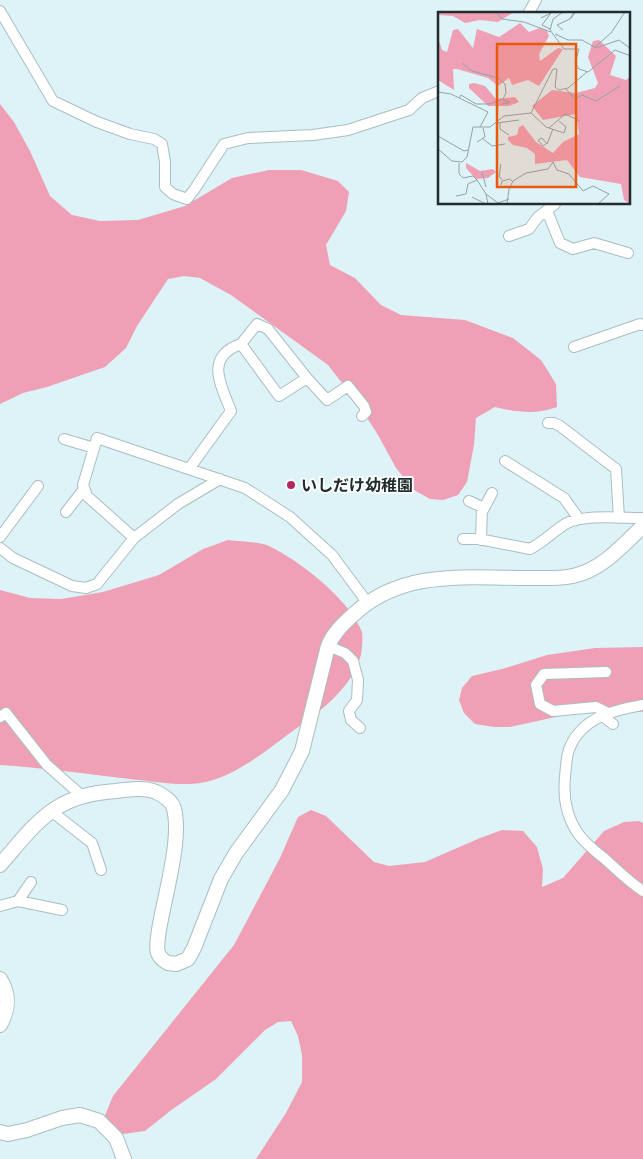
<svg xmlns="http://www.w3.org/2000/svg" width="643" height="1159" viewBox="0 0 643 1159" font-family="'IBM Plex Sans','Noto Sans JP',sans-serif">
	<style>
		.forest { fill: #efa0b5 }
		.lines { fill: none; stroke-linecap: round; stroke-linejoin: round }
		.street-casing { stroke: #aabec1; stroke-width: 12 }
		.secondary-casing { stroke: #aabec1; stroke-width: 16 }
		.street { stroke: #fff; stroke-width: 10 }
		.secondary { stroke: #fff; stroke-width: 14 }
		.poi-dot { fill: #b42860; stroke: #f9fdfe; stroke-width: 2 }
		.labels { text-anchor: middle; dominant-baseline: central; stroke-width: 4; stroke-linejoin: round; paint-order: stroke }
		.poi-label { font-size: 16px; font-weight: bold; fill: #232b2c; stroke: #f9fdfe; text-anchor: start }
		.inset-road { fill: none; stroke: #93a3a6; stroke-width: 1 }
		.view { fill: #e8590c; fill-opacity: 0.15; stroke: #e8590c; stroke-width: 2.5 }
		.inset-edge { fill: none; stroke: #232b2c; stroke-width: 2.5 }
	</style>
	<rect width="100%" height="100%" fill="#def3f7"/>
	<!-- forest -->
	<path class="forest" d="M0 104 14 122 30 151 50 196 72 215 100 221 138 220 185 206 232 178 269 170H301L338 181 349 192 346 211 326 245 330 265 355 278 381 305 401 315 465 320 513 338 541 360 556 384 557 407C536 415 516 412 495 407L476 418 474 445 467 482 458 495 443 500 430 499 414 490 396 468 378 435 357 402 328 365 231 295 200 278 184 276 168 279 137 326 126 348 105 367 47 387 23 393 0 404Z
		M228 540C240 542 257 541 269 546 299 560 350 600 362 632 363 637 362 649 361 655 351 692 312 717 282 739 258 757 231 778 200 783 183 786 156 782 139 780 93 775 47 768 0 765V590L30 598 61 599 103 592 159 575 203 549Z
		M643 647V712L622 710 583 711 510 727H494L475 724 464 713 459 700 462 688 472 676 502 669 547 655 595 648Z
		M311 810 326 816 374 862 389 866 425 862 480 838 502 830 523 831 537 847 543 869 542 887 563 878 604 831 624 822 639 821 643 823V1159H256L286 1113 302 1082V1055L298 1036 291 1021 278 1022 265 1030 216 1079 170 1111 145 1131 123 1134 113 1131 104 1118 113 1096 234 945 280 858 298 817Z"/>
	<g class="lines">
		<!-- street casing -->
		<g class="street-casing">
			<path id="street" d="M0 11 53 101 97 122 130 134 154 139 162 144 165 162V187L173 194 187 199 194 190 224 144 248 138 313 135 348 130 409 110 422 98 439 91
				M528 14 536 0
				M547 211 560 243 573 249 594 243 628 253
				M509 236 529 229 538 217 555 204
				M574 347 640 324 643 325
				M307 378 327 400 348 386 364 406 366 412 362 416
				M548 423H554L560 426 616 469 619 518
				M64 439 94 448
				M505 461 564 498 579 519
				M189 469 231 411C221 385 204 357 241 344L279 396 307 378 268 329 257 324 241 344
				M469 501 482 507 481 540
				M66 512 84 489
				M482 512 492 493
				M0 537 38 486
				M134 538 87 496 83 485 97 438 245 488 290 517 332 555 367 602
				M463 539H479L530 549C543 542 553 532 565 524 583 514 622 518 643 518
				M0 548 13 558 72 586 86 588 97 584 134 538 178 504 220 479
				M328 646 345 653 353 661 358 680 357 700 349 711 351 720 360 728
				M606 672 544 674 536 685 540 704 553 711 596 707 608 713
				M643 705C614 710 583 717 570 747 566 755 566 768 565 777 563 797 566 815 577 832 584 843 595 851 605 859 617 870 629 882 643 891
				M601 715 613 724
				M0 717 6 713 47 765 82 796
				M51 811 92 843 101 870
				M18 901 31 882
				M0 906 18 901 62 910"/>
		</g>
		<!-- secondary casing -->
		<g class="secondary-casing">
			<path id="secondary" d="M0 865C33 827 52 797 106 792 121 791 141 786 156 792 163 795 173 802 174 809 182 839 164 898 159 930 158 937 156 946 158 953 160 958 164 961 168 963L176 964 188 959 194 948 221 879 236 853 282 790 302 751 328 646C334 632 343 624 354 614 403 569 466 578 528 578 542 578 559 579 573 576 602 570 623 545 643 526
				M0 979C10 995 9 1009 0 1025
				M0 1132 8 1134 27 1130 62 1118 80 1115 99 1121 116 1138 124 1159"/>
		</g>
		<!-- street -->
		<use href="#street" class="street"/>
		<!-- secondary -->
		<use href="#secondary" class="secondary"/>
	</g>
	<!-- markers -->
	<circle class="poi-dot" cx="291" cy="485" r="5"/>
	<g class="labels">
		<!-- poi labels -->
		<g class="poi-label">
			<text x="301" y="485">いしだけ幼稚園</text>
		</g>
	</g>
	<!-- overview -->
	<g transform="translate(438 12)">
		<rect width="192" height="192" fill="#def3f7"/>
		<path d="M0 0H76L60 10 42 8 27 11 15 4 0 3ZM82 11 91 20 102 16 109 19 111 24 101 42 102 49 120 36 125 37 101 74 90 68 74 73 71 66 60 74 50 66 19 57H15L16 78 0 68V26L4 38 9 40 15 18 20 17 35 36 39 17 61 25ZM161 28 178 44 172 63 188 68 192 65V192L186 188 183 172 142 165 129 148 97 152V142L89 136 75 133 70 128V125L79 123 81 115 85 113 98 130 115 141 125 130 141 122 138 102 105 108 94 94 114 78 138 81 157 76 160 71 150 45 155 29ZM36 71 47 74 58 87 77 85 81 90 71 94H50L31 76V72ZM28 151 42 159 55 157 58 160 50 166 38 167 28 156Z" fill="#efa0b5"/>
		<path class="inset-road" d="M125 0 115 7 112 18 126 37H141L137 51 141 57 150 60 177 38 193 44M136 0 132 7 138 0M59 1 64 7 86 10 113 20M103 6 113 1 104 13 112 17M125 18 119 13 132 7M117 22 130 28H144L158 36 181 28 193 37M157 35 173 21 187 0M128 77 137 87 144 83 158 89 182 74M0 80 13 82 50 100 42 115M21 86 23 83 38 92H51L65 87 68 81 67 72 60 66 34 59 24 51M64 92 72 90 65 88M93 101 108 115 126 121 128 115 121 109M59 111 81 108M62 111V117L71 123M111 116 127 102 142 109M0 124 26 139 30 138M44 126 54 134 67 132M39 130 47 125 45 116M108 132 105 134 100 128 104 126 109 132 115 117M0 137 14 149 24 150 29 145 35 115H52L66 104 93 101 115 57H119L117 75 121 78 130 76 149 60M21 151V162L25 166 35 164 39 168 48 182 50 192M63 152 61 165 64 167M44 160 48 175M63 173 64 169 72 167 75 170M48 182 60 191 71 187M18 184 28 182 30 172 39 168M34 185 48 192M69 192 71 177 75 169 88 161 110 157 115 150 119 158 131 162 145 179 155 174 171 182 160 192"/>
		<path class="view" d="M59 32H138V175H59Z"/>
		<rect width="192" height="192" class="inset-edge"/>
	</g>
</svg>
